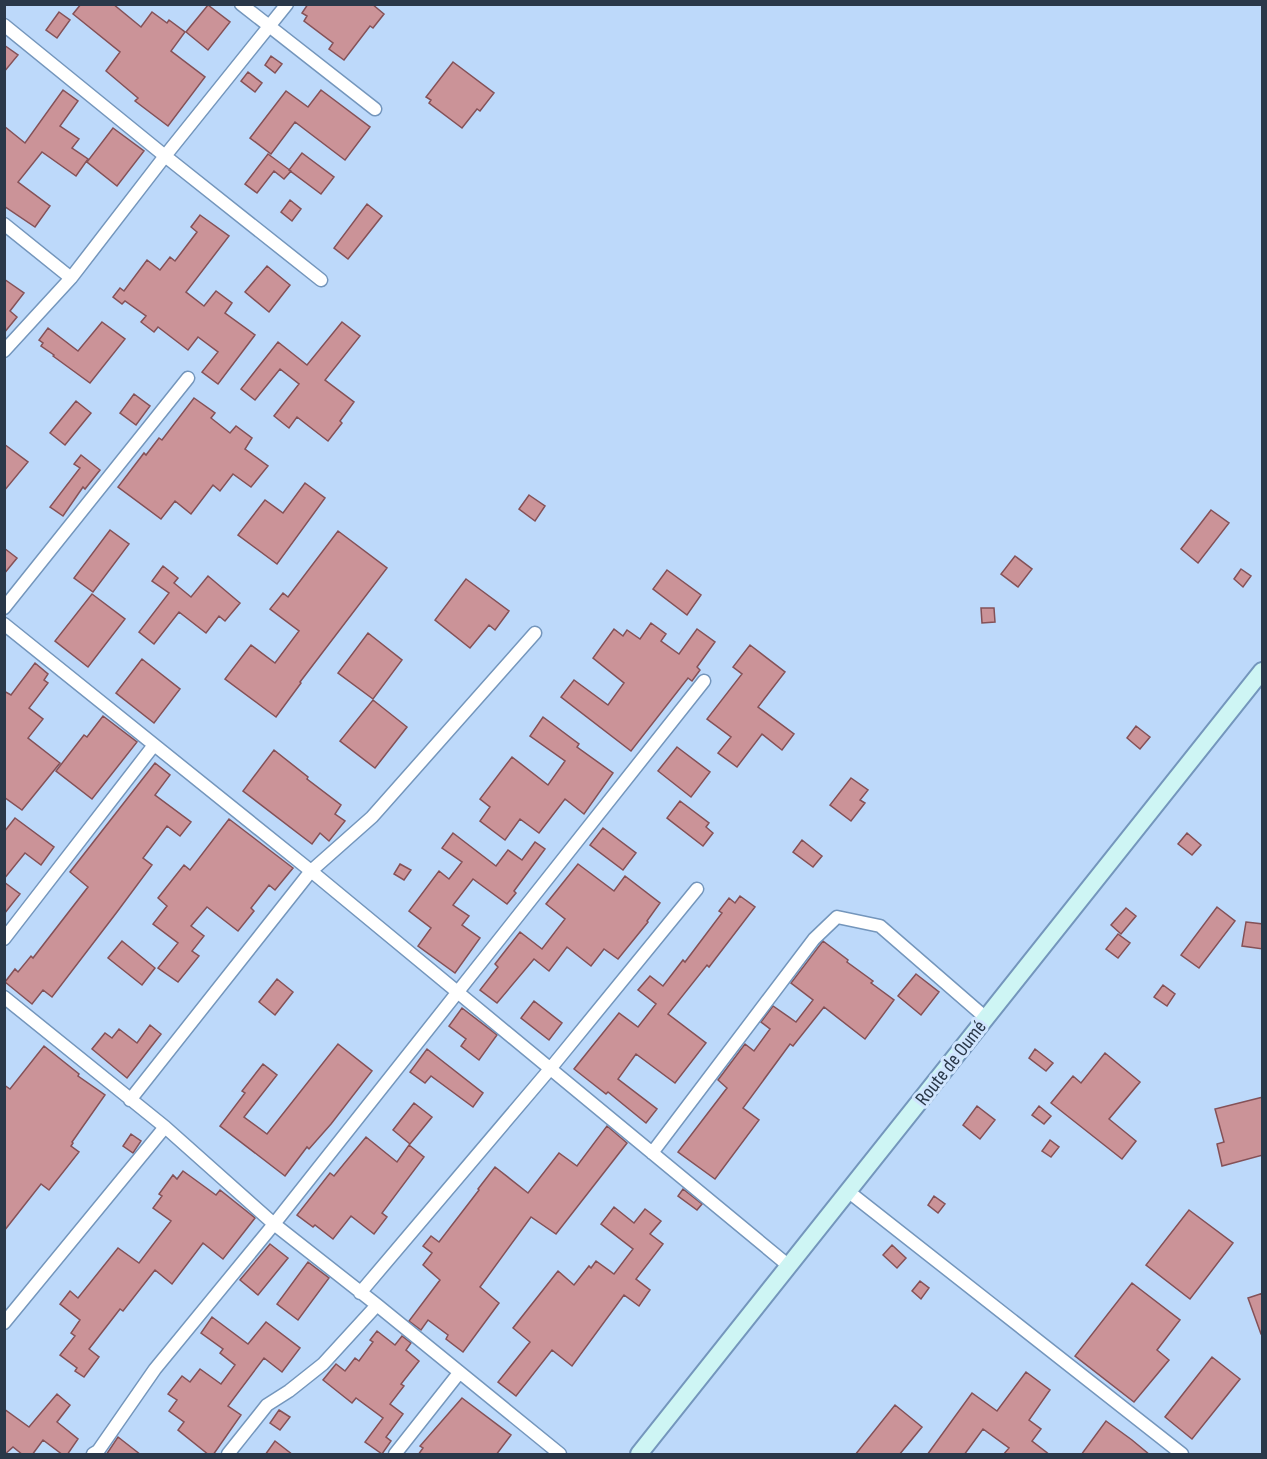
<svg xmlns="http://www.w3.org/2000/svg" width="1267" height="1459" viewBox="0 0 1267 1459" font-family="'Sofia Sans Condensed',sans-serif">
	<style>
		.building { fill: #cb9398; stroke: #845157; stroke-width: 1.5 }
		.lines { fill: none; stroke-linecap: round; stroke-linejoin: round }
		.street-casing { stroke: #7496bc; stroke-width: 15 }
		.secondary-casing { stroke: #7496bc; stroke-width: 20 }
		.street { stroke: #fff; stroke-width: 12 }
		.secondary { stroke: #cef5f4; stroke-width: 16 }
		.labels { text-anchor: middle; dominant-baseline: central; stroke-width: 6; stroke-linejoin: round; paint-order: stroke }
		.street-label { font-size: 20px; fill: #2a3849; stroke: #d0e5fe }
	</style>
	<rect width="100%" height="100%" fill="#bdd9fa"/>
	<!-- building -->
	<path class="building" d="M81 4H113L141 27 152 12 167 23 169 20 185 32 171 51 205 77 168 126 135 101 138 98 106 71 120 52 73 14Z
		M308 4H372L384 14 373 28 370 26 344 60 329 49 333 43 304 21 307 16 302 13Z
		M208 5 230 22 208 50 186 32Z
		M59 12 70 20 57 38 46 30Z
		M4 45 18 55 4 72Z
		M271 56 282 64 275 73 265 65Z
		M453 62 494 93 480 111 477 109 462 128 429 103 431 100 426 97Z
		M248 72 262 83 255 92 241 81Z
		M63 90 78 101 60 126 79 139 72 148 88 159 76 176 42 152 18 182 50 206 35 227 4 206V126L25 143Z
		M321 90 370 127 345 160 295 122 271 154 250 138 286 91 308 107Z
		M113 128 144 151 117 186 87 162Z
		M302 153 334 177 321 194 289 170Z
		M268 154 291 171 284 179 274 171 257 193 245 184Z
		M290 200 301 209 292 221 281 212Z
		M367 204 382 216 348 259 334 248Z
		M200 215 229 236 186 292 204 306 216 291 232 303 225 313 255 335 218 384 202 372 218 352 198 337 188 350 158 327 154 332 141 322 146 316 125 301 122 304 113 297 120 288 124 291 147 260 160 270 170 257 175 261 197 232 191 227Z
		M267 266 290 285 269 312 245 292Z
		M4 279 24 293 10 311 17 317 4 333Z
		M102 322 125 339 90 383 53 356 54 355 41 346 43 343 39 340 48 328 78 351Z
		M342 322 360 336 325 380 354 402 340 421 342 423 328 441 297 417 289 428 274 416 299 384 280 369 255 400 241 389 278 342 307 365Z
		M134 394 150 406 136 425 120 413Z
		M194 398 215 413 211 418 230 433 236 426 252 438 245 449 268 466 251 487 233 474 220 491 213 485 191 514 175 501 161 519 118 487 144 453 146 455 159 438 162 440Z
		M76 401 91 413 65 445 50 433Z
		M4 444 28 462 4 491Z
		M81 455 100 470 85 489 83 487 63 516 50 507 80 468 74 464Z
		M305 483 325 498 277 564 238 535 265 500 283 513Z
		M529 495 545 506 535 521 519 509Z
		M1211 510 1229 523 1198 563 1181 549Z
		M110 530 129 544 93 592 74 578Z
		M338 531 387 568 300 682 301 683 276 717 225 679 251 645 275 663 299 631 270 609 283 593 288 597Z
		M4 548 17 558 4 574Z
		M1015 556 1032 569 1018 587 1001 574Z
		M163 566 178 578 174 583 191 597 208 576 240 603 225 621 219 616 206 633 179 612 154 644 139 632 169 593 152 581Z
		M1241 569 1251 576 1243 587 1234 579Z
		M667 570 701 595 687 615 653 589Z
		M466 579 509 611 495 630 489 625 470 648 435 620Z
		M92 594 125 619 88 667 55 641Z
		M981 608H994L995 622 982 623Z
		M651 623 666 634 661 641 679 654 697 629 715 642 697 667 700 670 692 681 688 678 631 751 561 697 574 680 608 705 624 683 593 658 614 629 623 636 627 630 640 639Z
		M368 633 402 660 373 699 338 673Z
		M750 645 785 672 758 707 794 734 782 750 762 734 737 767 718 753 731 737 707 719 742 674 733 667Z
		M142 659 180 689 154 723 116 693Z
		M35 663 48 674 44 680 48 683 29 708 43 719 28 738 60 763 22 810 4 797V691L11 695Z
		M373 700 407 727 375 768 340 741Z
		M103 716 137 742 92 799 56 771 84 735 87 737Z
		M543 717 579 744 577 747 613 773 584 814 565 799 539 833 520 819 505 840 480 821 490 807 480 799 512 757 548 785 565 761 530 736Z
		M1136 726 1150 737 1140 749 1127 738Z
		M677 747 710 772 691 797 658 771Z
		M274 750 308 777 307 779 341 805 335 814 345 821 329 841 320 833 312 844 243 791Z
		M155 763 170 775 155 795 191 822 180 836 167 826 143 858 152 865 117 912 52 997 43 990 32 1004 5 982 15 969 18 972 31 956 33 958 88 887 70 872Z
		M851 778 868 790 860 800 865 803 851 821 830 805Z
		M680 801 709 823 706 827 713 833 703 846 667 818Z
		M15 818 54 847 41 865 25 853 4 879V832Z
		M229 819 293 868 275 890 269 885 251 908 254 911 238 931 207 907 191 926 204 936 192 951 199 956 178 982 158 968 178 943 153 924 167 906 158 898 184 865 190 870Z
		M603 828 636 853 623 870 590 845Z
		M453 833 496 866 508 850 522 860 535 842 545 849 514 891 516 893 507 904 473 879 453 905 469 916 462 925 480 938 455 973 418 946 431 928 409 911 439 871 449 879 462 862 442 848Z
		M1187 833 1201 845 1192 855 1178 844Z
		M802 840 822 856 813 867 793 852Z
		M400 864 411 870 404 880 394 874Z
		M578 864 614 891 625 876 660 903 647 921 648 922 618 959 604 949 591 966 567 947 549 971 534 959 497 1003 480 990 498 967 495 964 520 932 542 949 565 919 546 904Z
		M4 882 20 894 4 914Z
		M740 896 755 907 709 967 707 965 668 1014 706 1043 675 1083 636 1054 618 1079 657 1109 646 1123 608 1092 606 1094 574 1069 619 1013 638 1027 656 1004 638 990 650 976 663 986 683 960 685 962 722 913 719 911 729 898 735 903Z
		M1217 907 1235 921 1199 968 1181 955Z
		M1126 908 1136 916 1121 934 1111 925Z
		M1246 922 1263 924V949L1242 946Z
		M1118 934 1130 943 1118 958 1106 949Z
		M122 941 155 968 142 985 108 958Z
		M823 941 848 960 847 962 873 981 871 983 894 1000 865 1039 824 1007 793 1046 790 1044 743 1108 759 1120 715 1179 678 1152 727 1088 718 1080 745 1044 754 1051 770 1029 761 1022 773 1006 796 1022 813 1000 791 983Z
		M916 974 939 992 921 1015 898 996Z
		M277 979 293 992 275 1015 259 1002Z
		M1163 985 1175 994 1167 1006 1154 997Z
		M534 1001 562 1023 549 1040 521 1018Z
		M462 1008 497 1035 479 1060 461 1046 466 1039 449 1026Z
		M150 1025 161 1034 127 1078 92 1049 105 1033 112 1038 119 1029 137 1043Z
		M338 1044 372 1071 331 1124 309 1149 307 1147 285 1176 220 1126 245 1093 242 1091 263 1064 277 1075 244 1117 267 1134Z
		M44 1046 79 1074 78 1076 105 1095 72 1142 73 1143 71 1146 79 1152 49 1190 41 1184 4 1231V1085L10 1089Z
		M427 1049 483 1093 473 1107 431 1076 425 1083 410 1072Z
		M1035 1049 1053 1063 1046 1071 1029 1058Z
		M1105 1053 1140 1082 1109 1119 1136 1141 1122 1159 1051 1103 1073 1076 1081 1083Z
		M1263 1097V1155L1222 1166 1217 1144 1224 1142 1215 1109Z
		M414 1103 432 1117 410 1144 393 1130Z
		M977 1106 995 1120 980 1139 963 1125Z
		M1039 1106 1051 1116 1044 1124 1032 1115Z
		M607 1126 627 1143 556 1234 531 1217 480 1287 499 1303 463 1352 446 1339 448 1335 428 1320 421 1330 409 1321 440 1280 423 1265 432 1253 423 1246 431 1236 439 1242 479 1190 478 1189 495 1167 528 1193 559 1153 577 1166Z
		M131 1134 141 1141 133 1153 123 1146Z
		M366 1137 397 1162 409 1145 424 1157 382 1213 387 1217 374 1234 351 1216 333 1239 315 1225 313 1227 297 1215 330 1173 334 1176Z
		M1050 1140 1059 1147 1051 1157 1042 1151Z
		M183 1171 216 1195 220 1190 255 1218 223 1259 203 1243 172 1284 155 1270 123 1311 120 1309 89 1349 99 1357 84 1377 75 1371 77 1368 60 1355 75 1336 71 1333 80 1320 60 1304 70 1291 78 1298 118 1248 139 1263 171 1221 153 1208 162 1196 159 1194 173 1175 177 1179Z
		M683 1189 702 1204 697 1210 678 1196Z
		M934 1196 945 1204 938 1213 928 1205Z
		M614 1207 634 1223 645 1209 661 1221 650 1234 663 1244 636 1279 650 1290 639 1306 624 1295 572 1366 552 1350 516 1396 498 1382 530 1342 513 1328 547 1285 558 1271 574 1285 589 1266 591 1268 596 1261 614 1274 633 1249 601 1224Z
		M1189 1210 1233 1243 1190 1299 1146 1265Z
		M270 1244 288 1258 258 1295 240 1280Z
		M892 1245 906 1258 897 1268 883 1255Z
		M308 1262 329 1278 298 1320 277 1304Z
		M920 1281 929 1288 921 1299 912 1291Z
		M1132 1283 1180 1320 1157 1350 1169 1360 1134 1402 1075 1356Z
		M1263 1293V1334H1261L1248 1298Z
		M212 1317 248 1344 266 1322 300 1348 282 1372 264 1358 228 1406 241 1415 213 1455H209L178 1430 184 1422 169 1411 177 1400 168 1394 182 1376 190 1382 200 1369 221 1384 235 1365 220 1353 223 1349 201 1333Z
		M377 1331 395 1345 402 1336 411 1343 406 1350 419 1361 401 1384 404 1386 390 1404 403 1414 386 1437 391 1441 382 1454 365 1442 383 1418 356 1398 352 1403 323 1380 336 1364 345 1371 355 1358 359 1361 373 1342 370 1340Z
		M1212 1357 1240 1379 1192 1439 1165 1417Z
		M1026 1372 1050 1390 1029 1420 1041 1429 1032 1441 1050 1455H1003L1009 1448 983 1429 964 1455H927L972 1393 997 1411Z
		M57 1394 70 1405 57 1422 78 1439 67 1455H63L43 1440 32 1455H23L13 1447 4 1455V1409L29 1427Z
		M462 1398 511 1435 496 1455H418L423 1448 420 1446Z
		M895 1405 922 1427 899 1455H855Z
		M279 1410 290 1417 280 1430 270 1423Z
		M1106 1421 1132 1440 1150 1455H1081Z
		M118 1437 141 1455H106Z
		M275 1441 293 1455H265Z"/>
	<g class="lines">
		<!-- street casing -->
		<g class="street-casing">
			<path id="street" d="M241 4 375 109
				M4 25 165 156 321 280
				M4 224 71 278
				M4 351 71 278 165 156 287 4
				M4 608 188 378
				M4 624 311 871 789 1266
				M4 939 154 745
				M4 997 165 1127 274 1224 377 1305 560 1454
				M130 1100 311 871 372 817 535 633
				M652 1153 814 939 837 917 880 926 986 1018
				M849 1192 1182 1454
				M360 1293 550 1069 697 889
				M4 1323 165 1127
				M93 1454 98 1451 155 1369 274 1224 704 681
				M228 1454 267 1405 289 1391 323 1364 377 1305
				M395 1454 459 1373"/>
		</g>
		<!-- secondary casing -->
		<g class="secondary-casing">
			<path id="secondary" d="M639 1454 1262 671"/>
		</g>
		<!-- street -->
		<use href="#street" class="street"/>
		<!-- secondary -->
		<use href="#secondary" class="secondary"/>
	</g>
	<g class="labels">
		<!-- street labels -->
		<g class="street-label">
			<text transform="translate(951 1063) rotate(-52)">Route de Oumé</text>
		</g>
	</g>
	<!-- border -->
	<rect width="1267" height="1459" fill="none" stroke="#2a3849" stroke-width="12"/>
</svg>
